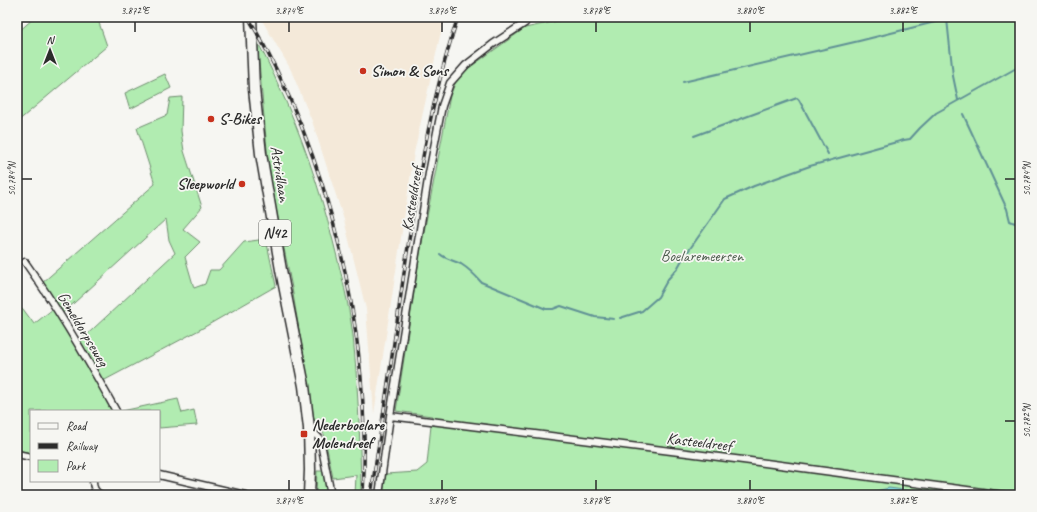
<svg xmlns="http://www.w3.org/2000/svg" width="1037" height="512" viewBox="0 0 1037 512" font-family="Caveat,sans-serif">
	<style>
		.built { fill: #f4e9d9 }
		.green { fill: #b1ecb1; stroke: #6e8c6e }
		.water { fill: #83d5dc; stroke: #609195 }
		.lines { fill: none; stroke-linecap: round; stroke-linejoin: round }
		.stream { stroke: #609195; stroke-width: 2 }
		.street-casing { stroke: #2b2b2b; stroke-width: 9 }
		.primary-casing { stroke: #2b2b2b; stroke-width: 13 }
		.street { stroke: #f6f6f2; stroke-width: 6 }
		.primary { stroke: #f6f6f2; stroke-width: 10 }
		.rail-casing { stroke: #2b2b2b; stroke-width: 3.5 }
		.rail { stroke: #f6f6f2; stroke-width: 2; stroke-dasharray: 6; stroke-linecap: butt }
		.ticks { fill: none; stroke: #2b2b2b; stroke-width: 1.5 }
		.poi-dot { fill: #c8321e; stroke: #f6f6f2; stroke-width: 1.5 }
		.labels { text-anchor: middle; dominant-baseline: central; stroke-width: 3.5; stroke-linejoin: round; paint-order: stroke }
		.shield { fill: #f6f6f2; stroke: #686867; stroke-width: 1 }
		.shield-label { font-size: 15px; font-weight: bold; fill: #2b2b2b }
		.poi-label { font-size: 16px; font-weight: bold; fill: #2b2b2b; stroke: #f6f6f2; text-anchor: start }
		.street-label { font-size: 16px; fill: #2b2b2b; stroke: #f6f6f2 }
		.park-label { font-size: 16px; fill: #4c5b4c; stroke: #f6f6f2 }
		.neatline { fill: none; stroke: #2b2b2b; stroke-width: 1.5 }
		.ticks-label { font-size: 10px; text-anchor: middle; fill: #2b2b2b }
	</style>
	<rect width="100%" height="100%" fill="#f6f6f2"/>
	<filter id="ink" filterUnits="userSpaceOnUse"><feTurbulence type="fractalNoise" baseFrequency=".025" numOctaves="2"/><feDisplacementMap in="SourceGraphic" scale="8" xChannelSelector="R" yChannelSelector="G"/><feConvolveMatrix kernelMatrix="1 2 1 2 8 2 1 2 1" color-interpolation-filters="sRGB"/></filter>
	<g filter="url(#ink)">
		<!-- built -->
		<path class="built" d="M260 17H446L440 36 414 153 374 414 366 309 344 220 312 121 290 68Z"/>
		<!-- green -->
		<path class="green" d="M35 17H97L107 46 17 122V33Z
			M576 17H1020V495H383L386 474 417 472 427 464 432 416 396 411 420 253 450 96 456 81 466 70 525 28Z
			M257 41C264 54 271 68 277 82 301 133 319 186 333 241 341 273 349 304 353 336 358 387 360 437 361 488V495H355L356 475 333 478 324 434 314 419 292 288 275 204 268 160Z
			M165 74 171 88 130 109 125 93Z
			M182 97 181 131 184 151 202 207 183 229 200 242 185 257 194 288 205 284 210 270H219L244 242 266 239 276 286 201 329 103 381 80 341 175 253 169 240 166 219 63 313 42 283 155 184 137 128 167 115 170 98Z
			M23 309 34 324 53 309 113 411H31V453L17 450V314Z
			M178 399 182 413 194 410 197 425 159 428V411H122Z
			M317 471H323L327 495H316Z"/>
		<!-- water -->
		<path class="water" d="M889 488 940 495H857Z"/>
		<g class="lines">
			<!-- stream -->
			<path class="stream" d="M683 82 859 41 947 19 953 76 958 100
				M963 114 983 157 1007 209 1010 221 1015 223 1020 222
				M694 136 797 98 799 100 828 154
				M440 254C447 260 453 260 461 264 469 269 475 275 481 282L546 309H553L561 306 595 317 614 319
				M620 318 642 311 658 297 668 279 677 269 682 260 725 199 754 186 810 166 904 140 910 139 920 128 936 113 1020 66"/>
			<!-- street casing -->
			<g class="street-casing">
				<path id="street" d="M25 262C59 310 88 360 116 411
					M390 416 743 460 1004 495
					M309 428 319 438 321 443 331 495
					M17 454 31 457
					M159 475 245 495
					M93 481C93 488 95 492 101 495
					M379 495 390 416 429 173 442 106 450 83 466 65 493 44 525 23"/>
			</g>
			<!-- primary casing -->
			<g class="primary-casing">
				<path id="primary" d="M251 17 254 89 261 154 281 270 304 386 309 428 310 470 309 495"/>
			</g>
			<!-- street -->
			<use href="#street" class="street"/>
			<!-- primary -->
			<use href="#primary" class="primary"/>
			<!-- rail casing -->
			<g class="rail-casing">
				<path id="rail" d="M248 17C330 156 372 334 363 495
					M371 495C382 423 393 352 403 280 416 191 430 102 458 17"/>
			</g>
			<!-- rail -->
			<use href="#rail" class="rail"/>
		</g>
	</g>
	<!-- ticks -->
	<path class="ticks" d="M135 22V32M289 22V32M442 22V32M596 22V32M750 22V32M903 22V32M22 179H32M1005 179H1015M1005 421H1015M289 480V490M442 480V490M596 480V490M750 480V490M903 480V490"/>
	<!-- markers -->
	<g class="poi-dot">
		<circle cx="363" cy="71" r="4"/>
		<circle cx="211" cy="119" r="4"/>
		<circle cx="242" cy="184" r="4"/>
		<rect x="300" y="430" width="8" height="8" rx="2"/>
	</g>
	<g class="labels">
		<!-- shield labels -->
		<rect class="shield" x="259" y="220" width="32" height="26" rx="3"/>
		<g class="shield-label">
			<text x="275" y="233">N42</text>
		</g>
		<!-- poi labels -->
		<g class="poi-label">
			<text x="371" y="71">Simon &amp; Sons</text>
			<text x="219" y="119">S-Bikes</text>
			<text x="234" y="184" text-anchor="end">Sleepworld</text>
			<text x="312" y="425">Nederboelare<tspan x="312" dy="18">Molendreef</tspan></text>
		</g>
		<!-- street labels -->
		<g class="street-label">
			<text transform="translate(280 174) rotate(81)">Astridlaan</text>
			<text transform="translate(412 199) rotate(-81)">Kasteeldreef</text>
			<text transform="translate(83 329) rotate(59)">Gemeldorpseweg</text>
			<text transform="translate(699 442) rotate(7)">Kasteeldreef</text>
		</g>
		<!-- park labels -->
		<g class="park-label">
			<text x="702" y="256">Boelaremeersen</text>
		</g>
	</g>
	<!-- margin -->
	<rect width="1037" height="512" fill="none" stroke="#f6f6f2" stroke-width="44"/>
	<!-- legend -->
	<rect x="30" y="410" width="130" height="72" fill="#f6f6f2" stroke="#a5a5a2"/>
	<rect x="38" y="423" width="20" height="6" fill="#f6f6f2" stroke="#a5a5a2"/>
	<text x="66" y="430" font-size="12" fill="#2b2b2b">Road</text>
	<rect x="38" y="443" width="20" height="6" fill="#2b2b2b" stroke="#a5a5a2"/>
	<text x="66" y="450" font-size="12" fill="#2b2b2b">Railway</text>
	<rect x="38" y="460" width="20" height="12" fill="#b1ecb1" stroke="#a5a5a2"/>
	<text x="66" y="470" font-size="12" fill="#2b2b2b">Park</text>
	<!-- north arrow -->
	<g transform="translate(50 50)" stroke="#f6f6f2" stroke-width="3" paint-order="stroke">
	<path d="M0-3L7 15L0 10L-7 15Z" fill="#2b2b2b"/>
	<text y="-6" font-size="11" font-weight="bold" text-anchor="middle" fill="#2b2b2b">N</text>
	</g>
	<rect x="22" y="22" width="993" height="468" class="neatline"/>
	<g class="ticks-label">
		<text x="135" y="14">3.872°E</text>
		<text x="289" y="14">3.874°E</text>
		<text x="442" y="14">3.876°E</text>
		<text x="596" y="14">3.878°E</text>
		<text x="750" y="14">3.880°E</text>
		<text x="903" y="14">3.882°E</text>
		<text transform="translate(11 179) rotate(-90)" y="4">50.784°N</text>
		<text transform="translate(1026 179) rotate(-90)" y="4">50.784°N</text>
		<text transform="translate(1026 421) rotate(-90)" y="4">50.782°N</text>
		<text x="289" y="504">3.874°E</text>
		<text x="442" y="504">3.876°E</text>
		<text x="596" y="504">3.878°E</text>
		<text x="750" y="504">3.880°E</text>
		<text x="903" y="504">3.882°E</text>
	</g>
</svg>
